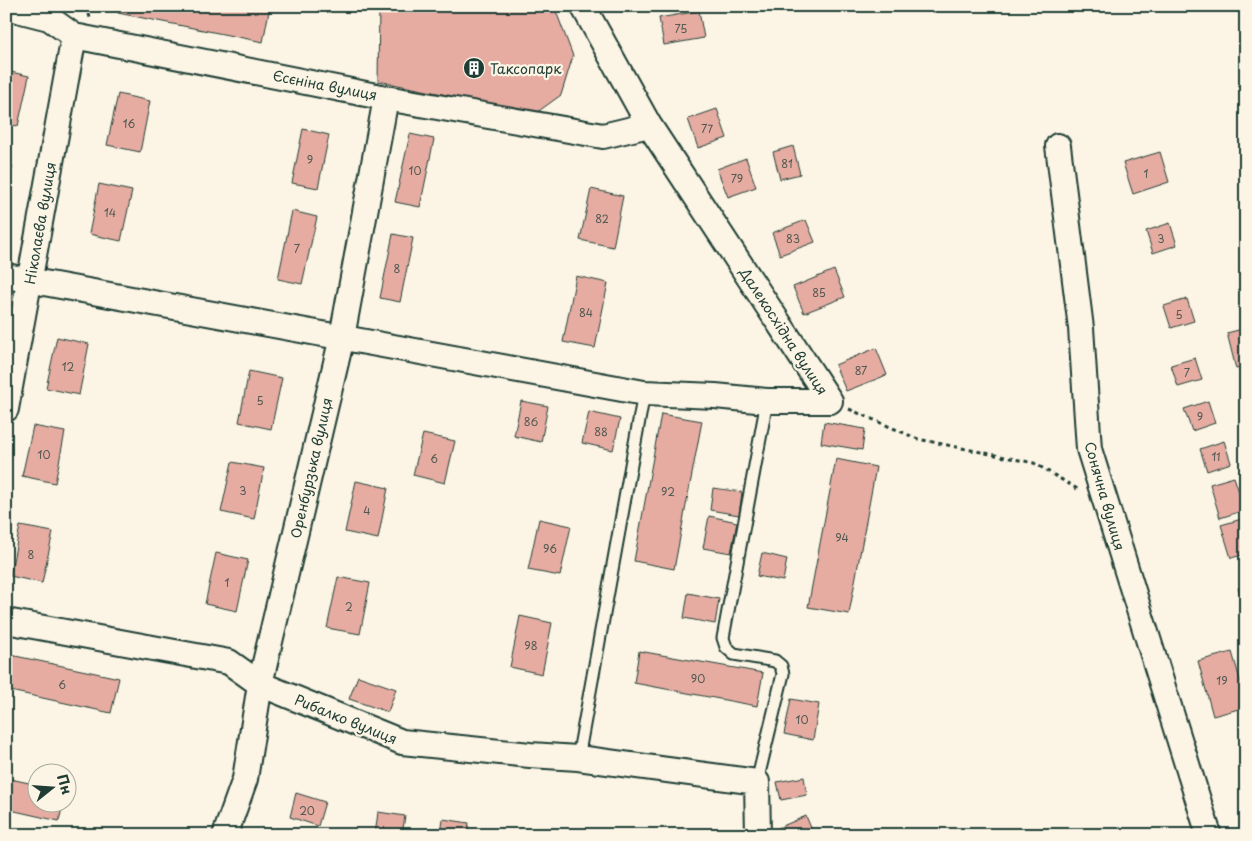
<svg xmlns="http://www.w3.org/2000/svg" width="1252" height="841" viewBox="0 0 1252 841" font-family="'Playpen Sans',sans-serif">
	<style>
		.building { fill: #e6aca2; stroke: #1f3d34 }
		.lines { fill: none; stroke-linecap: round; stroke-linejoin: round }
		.lane-casing { stroke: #1f3d34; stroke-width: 15 }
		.street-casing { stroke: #1f3d34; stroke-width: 28 }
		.path { stroke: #1f3d34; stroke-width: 3; stroke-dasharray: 4 4; stroke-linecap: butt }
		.lane { stroke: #fcf5e5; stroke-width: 11 }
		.street { stroke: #fcf5e5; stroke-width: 24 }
		.labels { text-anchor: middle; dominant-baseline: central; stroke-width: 4.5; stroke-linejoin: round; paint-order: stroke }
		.number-label { font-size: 11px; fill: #515950 }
		.poi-label { font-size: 14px; fill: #1f3d34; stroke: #fcf5e5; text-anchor: start }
		.street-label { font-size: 14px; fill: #1f3d34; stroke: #fcf5e5 }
	</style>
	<rect width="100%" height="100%" fill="#fcf5e5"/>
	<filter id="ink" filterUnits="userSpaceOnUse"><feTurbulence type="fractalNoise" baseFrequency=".02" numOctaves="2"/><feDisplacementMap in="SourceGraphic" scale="10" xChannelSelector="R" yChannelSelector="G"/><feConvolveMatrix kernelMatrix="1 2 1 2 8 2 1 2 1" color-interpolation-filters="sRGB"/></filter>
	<g filter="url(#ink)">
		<!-- building -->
		<path class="building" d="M119 6H270L263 42 118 13Z
			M379 6H554L573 56 561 95 536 113 378 81Z
			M699 11 704 38 664 45 659 18Z
			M6 71 29 76 18 126 6 124Z
			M118 94 150 101 140 152 107 145Z
			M717 109 727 138 698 148 688 119Z
			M303 129 329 135 318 188 292 183Z
			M410 134 434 139 420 207 395 202Z
			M793 146 800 174 780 179 773 152Z
			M1160 152 1169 182 1133 194 1123 163Z
			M746 158 756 187 728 197 717 169Z
			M6 165 13 166 6 198Z
			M99 184 132 191 121 241 89 234Z
			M591 189 623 196 613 247 580 240Z
			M292 211 317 217 302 284 278 279Z
			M806 220 815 242 780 255 772 233Z
			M1170 223 1177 245 1153 253 1146 231Z
			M393 234 413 238 400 302 380 298Z
			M834 270 845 297 804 313 793 287Z
			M576 276 608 283 595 348 563 342Z
			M1187 299 1194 321 1171 328 1164 306Z
			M1246 328V367L1236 369 1227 333Z
			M57 337 89 344 79 395 46 388Z
			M876 348 887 375 846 391 835 365Z
			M1195 358 1202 380 1178 387 1171 365Z
			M249 371 282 378 271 429 239 422Z
			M521 401 548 406 541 442 514 436Z
			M1208 401 1215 423 1192 431 1184 409Z
			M589 412 620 419 613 450 582 443Z
			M661 414 702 421 674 569 634 561Z
			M824 422 865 429 862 450 821 443Z
			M33 426 65 432 55 483 22 476Z
			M423 434 455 441 445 483 413 475Z
			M1224 441 1231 463 1207 471 1200 449Z
			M836 459 876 467 849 614 808 607Z
			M232 462 264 468 254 519 221 512Z
			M1234 477 1245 510 1220 518 1210 484Z
			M356 481 388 488 378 539 345 532Z
			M713 488 742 492 739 515 710 510Z
			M709 516 737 522 731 553 703 548Z
			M1245 518 1246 554 1231 558 1221 525Z
			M539 519 571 526 560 576 528 570Z
			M20 526 53 532 42 583 10 576Z
			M216 553 248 560 237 611 205 604Z
			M762 553 787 559 783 581 757 576Z
			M338 577 370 583 360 634 327 628Z
			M1246 585V609H1245L1238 588Z
			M688 593 719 599 715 624 684 618Z
			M520 616 552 623 542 674 510 667Z
			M639 651 763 673 757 706 634 683Z
			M1232 652 1246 700V707L1213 716 1198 661Z
			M6 654 119 678 111 713 6 690Z
			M358 676 396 689 388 712 349 699Z
			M791 699 819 704 813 740 784 734Z
			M804 777 807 795 781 800 777 782Z
			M6 778 38 785V804H63L59 821 6 809Z
			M296 793 325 802 318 826 290 817Z
			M378 812 405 816 402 835H375Z
			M806 816 814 835H781L778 828Z
			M443 819 469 823 467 835H441Z
			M575 830 602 834V835H574Z"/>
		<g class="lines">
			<!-- lane casing -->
			<g class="lane-casing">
				<path id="lane" d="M578 758 644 393
					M757 782 783 674 781 666 775 661 734 654 726 647 723 638 767 401"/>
			</g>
			<!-- street casing -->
			<g class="street-casing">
				<path id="street" d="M583 6 649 125 830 401
					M6 7 49 18 74 36 386 98 603 136 649 125
					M1058 146 1081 328 1089 449 1209 835
					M6 276 644 393 715 396 767 401H830
					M6 409 74 36
					M6 621 229 662 260 684 402 742 530 755 578 758 757 782 758 835
					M225 835 245 779 260 684 342 337 386 98"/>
			</g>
			<!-- path -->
			<path class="path" d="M87 6 90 18
				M849 409 918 439 1034 463 1079 490"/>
			<!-- lane -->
			<use href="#lane" class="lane"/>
			<!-- street -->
			<use href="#street" class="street"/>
		</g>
	</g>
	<!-- icons -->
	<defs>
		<g id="building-disc" transform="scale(1.125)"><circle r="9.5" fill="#1f3d34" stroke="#fcf5e5"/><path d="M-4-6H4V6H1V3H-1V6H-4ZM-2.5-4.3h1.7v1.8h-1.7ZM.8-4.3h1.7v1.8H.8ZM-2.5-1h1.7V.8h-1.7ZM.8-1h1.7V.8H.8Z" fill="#fff"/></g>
	</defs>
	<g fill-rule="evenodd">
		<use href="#building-disc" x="474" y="68"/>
	</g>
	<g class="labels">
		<!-- number labels -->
		<g class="number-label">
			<text x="681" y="28">75</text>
			<text x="129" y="123">16</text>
			<text x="707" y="128">77</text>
			<text x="310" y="159">9</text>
			<text x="787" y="163">81</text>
			<text x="415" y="170">10</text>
			<text x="1146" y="173">1</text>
			<text x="737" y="178">79</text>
			<text x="110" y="212">14</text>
			<text x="602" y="218">82</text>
			<text x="793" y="238">83</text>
			<text x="1161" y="238">3</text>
			<text x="297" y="248">7</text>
			<text x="397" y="268">8</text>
			<text x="819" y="292">85</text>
			<text x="586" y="312">84</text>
			<text x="1179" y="314">5</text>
			<text x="68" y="366">12</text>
			<text x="861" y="370">87</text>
			<text x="1187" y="372">7</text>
			<text x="260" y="400">5</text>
			<text x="1200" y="416">9</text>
			<text x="531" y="421">86</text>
			<text x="601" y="431">88</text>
			<text x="44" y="454">10</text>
			<text x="1216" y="456">11</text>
			<text x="434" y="458">6</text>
			<text x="243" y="490">3</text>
			<text x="668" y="491">92</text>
			<text x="367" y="510">4</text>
			<text x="842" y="537">94</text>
			<text x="550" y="548">96</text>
			<text x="31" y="554">8</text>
			<text x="227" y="582">1</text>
			<text x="349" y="606">2</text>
			<text x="531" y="645">98</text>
			<text x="698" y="678">90</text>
			<text x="1222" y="680">19</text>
			<text x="62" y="684">6</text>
			<text x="802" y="719">10</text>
			<text x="307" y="810">20</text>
		</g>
		<!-- poi labels -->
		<g class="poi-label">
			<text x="490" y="68">Таксопарк</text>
		</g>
		<!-- street labels -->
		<g class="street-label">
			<text transform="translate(325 85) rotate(11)">Єсєніна вулиця</text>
			<text transform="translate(40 223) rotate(-80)">Ніколаєва вулиця</text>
			<text transform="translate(784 331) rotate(57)">Далекосхідна вулиця</text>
			<text transform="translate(311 468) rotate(-77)">Оренбурзька вулиця</text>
			<text transform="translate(1105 496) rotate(74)">Сонячна вулиця</text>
			<text transform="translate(346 719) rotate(22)">Рибалко вулиця</text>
		</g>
	</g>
	<!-- margin -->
	<rect width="1252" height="841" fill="none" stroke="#fcf5e5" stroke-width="25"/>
	<rect x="12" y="12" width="1227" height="816" fill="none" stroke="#1f3d34" stroke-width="2" filter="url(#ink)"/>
	<!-- north arrow -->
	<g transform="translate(52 788) rotate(73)"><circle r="24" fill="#fcf5e5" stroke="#a4ab9e"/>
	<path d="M0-4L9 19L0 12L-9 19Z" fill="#1f3d34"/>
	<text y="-8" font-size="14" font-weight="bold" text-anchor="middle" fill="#1f3d34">Пн</text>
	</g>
</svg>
